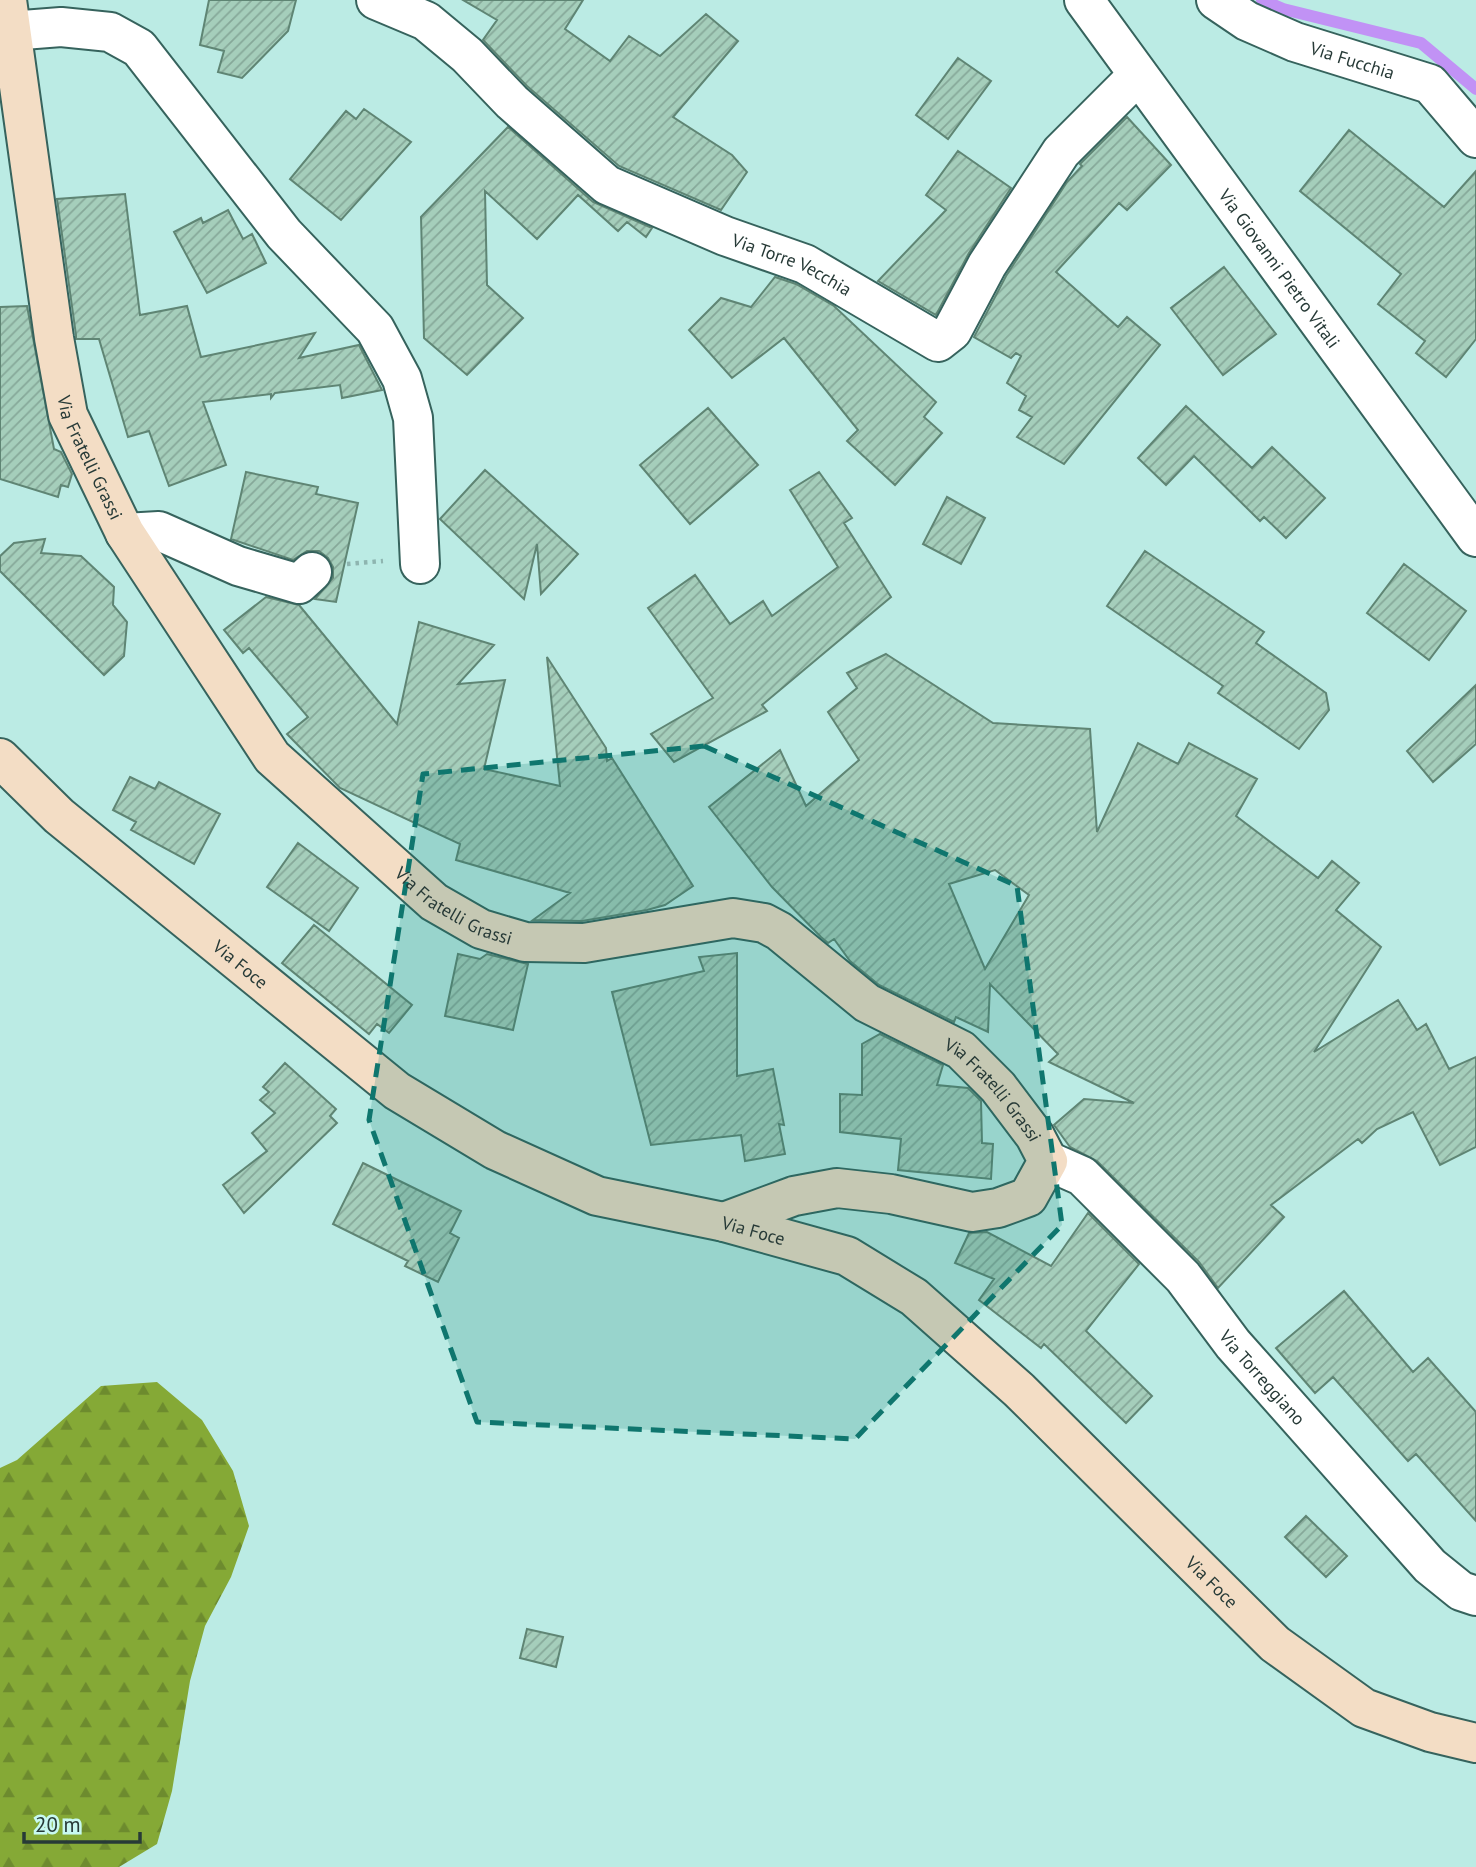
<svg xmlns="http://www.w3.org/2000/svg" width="1476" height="1867" viewBox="0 0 1476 1867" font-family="'PT Sans',sans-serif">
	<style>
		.forest { fill: url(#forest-firs) }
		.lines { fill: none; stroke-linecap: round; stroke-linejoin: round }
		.stream { stroke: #c192f5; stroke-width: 12 }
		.building { fill: url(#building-hatch); stroke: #5f8574; stroke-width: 2; fill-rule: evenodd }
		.street-casing { stroke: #36635d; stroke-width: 42 }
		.secondary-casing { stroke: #36635d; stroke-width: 42 }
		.path { stroke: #8eb5b0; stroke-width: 4.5; stroke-dasharray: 3.5 5; stroke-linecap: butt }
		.street { stroke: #fff; stroke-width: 38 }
		.secondary { stroke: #f3ddc5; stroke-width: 38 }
		.marked { fill: #0f766e; fill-opacity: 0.2; stroke: #0f766e; stroke-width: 5; stroke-dasharray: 14 9; stroke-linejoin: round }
		.labels { text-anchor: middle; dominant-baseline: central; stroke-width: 6; stroke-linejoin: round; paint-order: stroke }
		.street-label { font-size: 18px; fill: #273a37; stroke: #c8f9f1 }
	</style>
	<defs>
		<pattern id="forest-firs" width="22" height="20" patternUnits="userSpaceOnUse" patternTransform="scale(1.75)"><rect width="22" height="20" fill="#85a936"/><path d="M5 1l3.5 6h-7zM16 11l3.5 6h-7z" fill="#6d8b2e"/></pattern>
		<pattern id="building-hatch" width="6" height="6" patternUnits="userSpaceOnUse" patternTransform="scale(1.75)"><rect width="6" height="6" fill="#a5cebb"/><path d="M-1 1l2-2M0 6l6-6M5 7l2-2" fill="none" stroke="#86a899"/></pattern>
	</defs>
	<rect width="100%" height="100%" fill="#bbebe4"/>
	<!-- forest -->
	<path class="forest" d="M157 1382 202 1420 233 1471 249 1526 231 1577 205 1626 190 1681 172 1791 157 1844 119 1867H0V1468L17 1460 101 1386Z"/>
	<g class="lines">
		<!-- stream -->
		<path class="stream" d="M1262 0 1283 9 1421 43 1476 89"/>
	</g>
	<!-- building -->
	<path class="building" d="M209 0H296L288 31 242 78 218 72 224 51 200 45Z
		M463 0H583L565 29 610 61 629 36 660 56 706 14 738 41 673 117 732 155 747 172 721 210 619 166 527 86 483 40 497 20Z
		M958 58 991 81 948 139 916 115Z
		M364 109 411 142 341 220 290 179 346 111 356 119Z
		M1127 117 1171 165 1127 210 1119 203 1056 272 1118 327 1127 317 1160 345 1064 464 1017 437 1032 417 1019 410 1026 396 1007 383 1021 356 1016 353 1011 358 974 337 1006 276 1067 182 1082 166 1080 164Z
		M508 127 593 202 652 228 646 237 627 222 618 231 578 195 537 239 485 191 487 285 523 318 467 375 424 338 421 217Z
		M1349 130 1444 207 1476 171V339L1446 377 1416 353 1425 341 1378 304 1401 274 1300 191Z
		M958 151 1011 188 969 253 936 315 878 281 946 210 926 195Z
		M125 194 140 315 187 306 201 357 315 333 299 358 359 345 382 390 342 398 340 385 275 393 271 398V394L203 402 226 465 169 486 149 431 128 437 99 339H76V335L57 199Z
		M228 210 243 239 252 234 266 263 207 293 174 232 201 218 203 223Z
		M1224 267 1276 334 1223 375 1171 308Z
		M775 277 796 284 834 306 936 402 924 417 942 433 895 485 847 441 858 430 784 338 732 378 689 330 721 298 751 307Z
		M27 306 54 449 61 452 72 474 68 487 61 485 58 497 0 479V307Z
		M1186 406 1252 468 1272 447 1325 498 1286 538 1264 517 1260 521 1194 456 1166 485 1138 458Z
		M708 408 758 465 690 524 640 465Z
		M485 470 578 554 541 594 537 544 524 599 440 519Z
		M246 472 318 487 316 494 358 503 336 602 315 599 333 578V567L328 558 319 551H307L293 560 231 539Z
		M819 472 852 518 844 523 891 597 762 705 767 711 674 762 651 734 713 698 648 608 695 575 730 624 763 601 772 616 838 567 790 490Z
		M947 497 985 518 961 564 923 544Z
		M45 539 41 553 81 556 114 587 113 605 127 622 124 656 104 675 0 571V556L14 543Z
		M1145 551 1264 632 1256 643 1326 693 1329 710 1299 749 1218 693 1223 686 1107 606Z
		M1404 564 1466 611 1429 660 1367 613Z
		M266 597 299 605 397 724 419 622 494 645 458 684 505 680 484 769 560 786 547 657 606 748 607 761 612 758 693 886 665 905 647 910 582 921 533 920 570 893 456 860 460 844 340 788 287 734 308 717 249 648 243 653 224 630Z
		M886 654 993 723 1090 729 1097 832 1138 743 1178 764 1189 743 1257 779 1236 816 1318 878 1332 861 1359 883 1336 910 1381 947 1314 1052 1398 1000 1417 1030 1426 1024 1449 1069 1476 1057V1147L1440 1165 1413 1112 1377 1129 1362 1143 1358 1139 1271 1205 1284 1217 1218 1288 1199 1262 1097 1161 1070 1147 1054 1125 1084 1099 1134 1103 1049 1062 1058 1054 990 984 988 1032 956 1017 954 1022 879 985 850 961 834 939 828 943 821 937 772 887 709 807 780 750 806 806 859 760 828 712 857 688 847 673ZM995 870 1029 895 985 969 949 884Z
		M1476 685V744L1433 782 1407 751Z
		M130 777 155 789 159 782 220 814 194 864 131 830 136 822 113 810Z
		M298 843 358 888 329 931 267 887Z
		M314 925 412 1005 389 1033 377 1024 369 1034 282 963Z
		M737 953V1076L773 1069 784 1125 779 1124 785 1154 745 1161 741 1135 651 1145 612 992 704 971 699 957Z
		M458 954 480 959 487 954 528 964 513 1030 445 1016Z
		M880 1034 943 1065 937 1085 968 1088 981 1101 982 1143 993 1144 991 1179 898 1170 901 1139 840 1132V1094L862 1095V1044Z
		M285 1063 336 1109 330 1116 337 1123 244 1213 223 1185 267 1151 252 1133 275 1113 260 1100 269 1092 263 1087Z
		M363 1163 461 1211 450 1233 459 1238 438 1282 405 1266 408 1261 333 1224Z
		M1088 1213 1139 1264 1086 1331 1152 1396 1126 1423 1044 1344 1041 1348 979 1300 994 1279 955 1263 969 1233 987 1232 1051 1266Z
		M1344 1291 1413 1372 1428 1358 1476 1412V1521L1416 1454 1408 1461 1333 1377 1315 1393 1276 1348Z
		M1306 1516 1347 1556 1326 1577 1285 1537Z
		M527 1629 563 1637 556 1667 520 1658Z"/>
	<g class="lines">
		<!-- street casing -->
		<g class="street-casing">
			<g id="street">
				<path id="s1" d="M376 0 426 21 467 55 512 102 607 185 725 236 805 264 938 342 952 331 987 265 1061 152 1138 75"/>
				<path id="s2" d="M1084 0 1476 537"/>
				<path id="s3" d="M1216 0 1247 21 1295 42 1430 84 1476 138"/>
				<path d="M10 31 61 27 110 32 139 48 284 234 375 329 402 379 413 418 420 564"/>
				<path d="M125 533 159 531 238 566 299 584 312 572"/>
				<path id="s4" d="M1048 1161 1082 1176 1183 1277 1233 1344 1430 1566 1461 1591 1476 1596"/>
			</g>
		</g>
		<!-- secondary casing -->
		<g class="secondary-casing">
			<g id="secondary">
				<path id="s5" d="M7 0 54 338 68 415 125 533 272 757 434 902 481 929 525 942 584 943 733 918 764 923 779 931 867 1003 961 1050 998 1087 1035 1136 1048 1161 1028 1197 998 1208 972 1212 891 1194 837 1188 794 1196 724 1222"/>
				<path id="s6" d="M0 758 59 816 397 1091 495 1150 597 1196 724 1222 847 1256 914 1297 1019 1390 1275 1644 1364 1708 1430 1732 1476 1743"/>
			</g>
		</g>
		<!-- path -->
		<path class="path" d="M347 564 383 561"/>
		<!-- street -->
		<use href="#street" class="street"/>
		<!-- secondary -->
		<use href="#secondary" class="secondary"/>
	</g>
	<!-- marked area -->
	<path class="marked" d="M704 746 1017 886 1062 1225 855 1439 477 1422 369 1120 423 774Z"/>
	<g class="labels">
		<!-- street labels -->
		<g class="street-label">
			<text stroke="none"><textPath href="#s3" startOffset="150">Via Fucchia</textPath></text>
			<text stroke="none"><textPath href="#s1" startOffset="500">Via Torre Vecchia</textPath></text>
			<text stroke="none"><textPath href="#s2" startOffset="332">Via Giovanni Pietro Vitali</textPath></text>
			<text stroke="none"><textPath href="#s5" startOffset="467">Via Fratelli Grassi</textPath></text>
			<text stroke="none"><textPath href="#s5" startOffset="1055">Via Fratelli Grassi</textPath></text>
			<text stroke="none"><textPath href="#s6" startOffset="317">Via Foce</textPath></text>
			<text stroke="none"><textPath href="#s5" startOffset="1664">Via Fratelli Grassi</textPath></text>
			<text stroke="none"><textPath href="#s6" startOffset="905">Via Foce</textPath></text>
			<text stroke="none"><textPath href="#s4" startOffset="308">Via Torreggiano</textPath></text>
			<text stroke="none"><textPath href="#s6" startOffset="1493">Via Foce</textPath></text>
		</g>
	</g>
	<!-- scale -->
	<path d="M24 1832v10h116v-10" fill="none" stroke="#273a37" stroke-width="3.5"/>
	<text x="35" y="1832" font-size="21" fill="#273a37" stroke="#c8f9f1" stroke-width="5" paint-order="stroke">20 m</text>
</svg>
